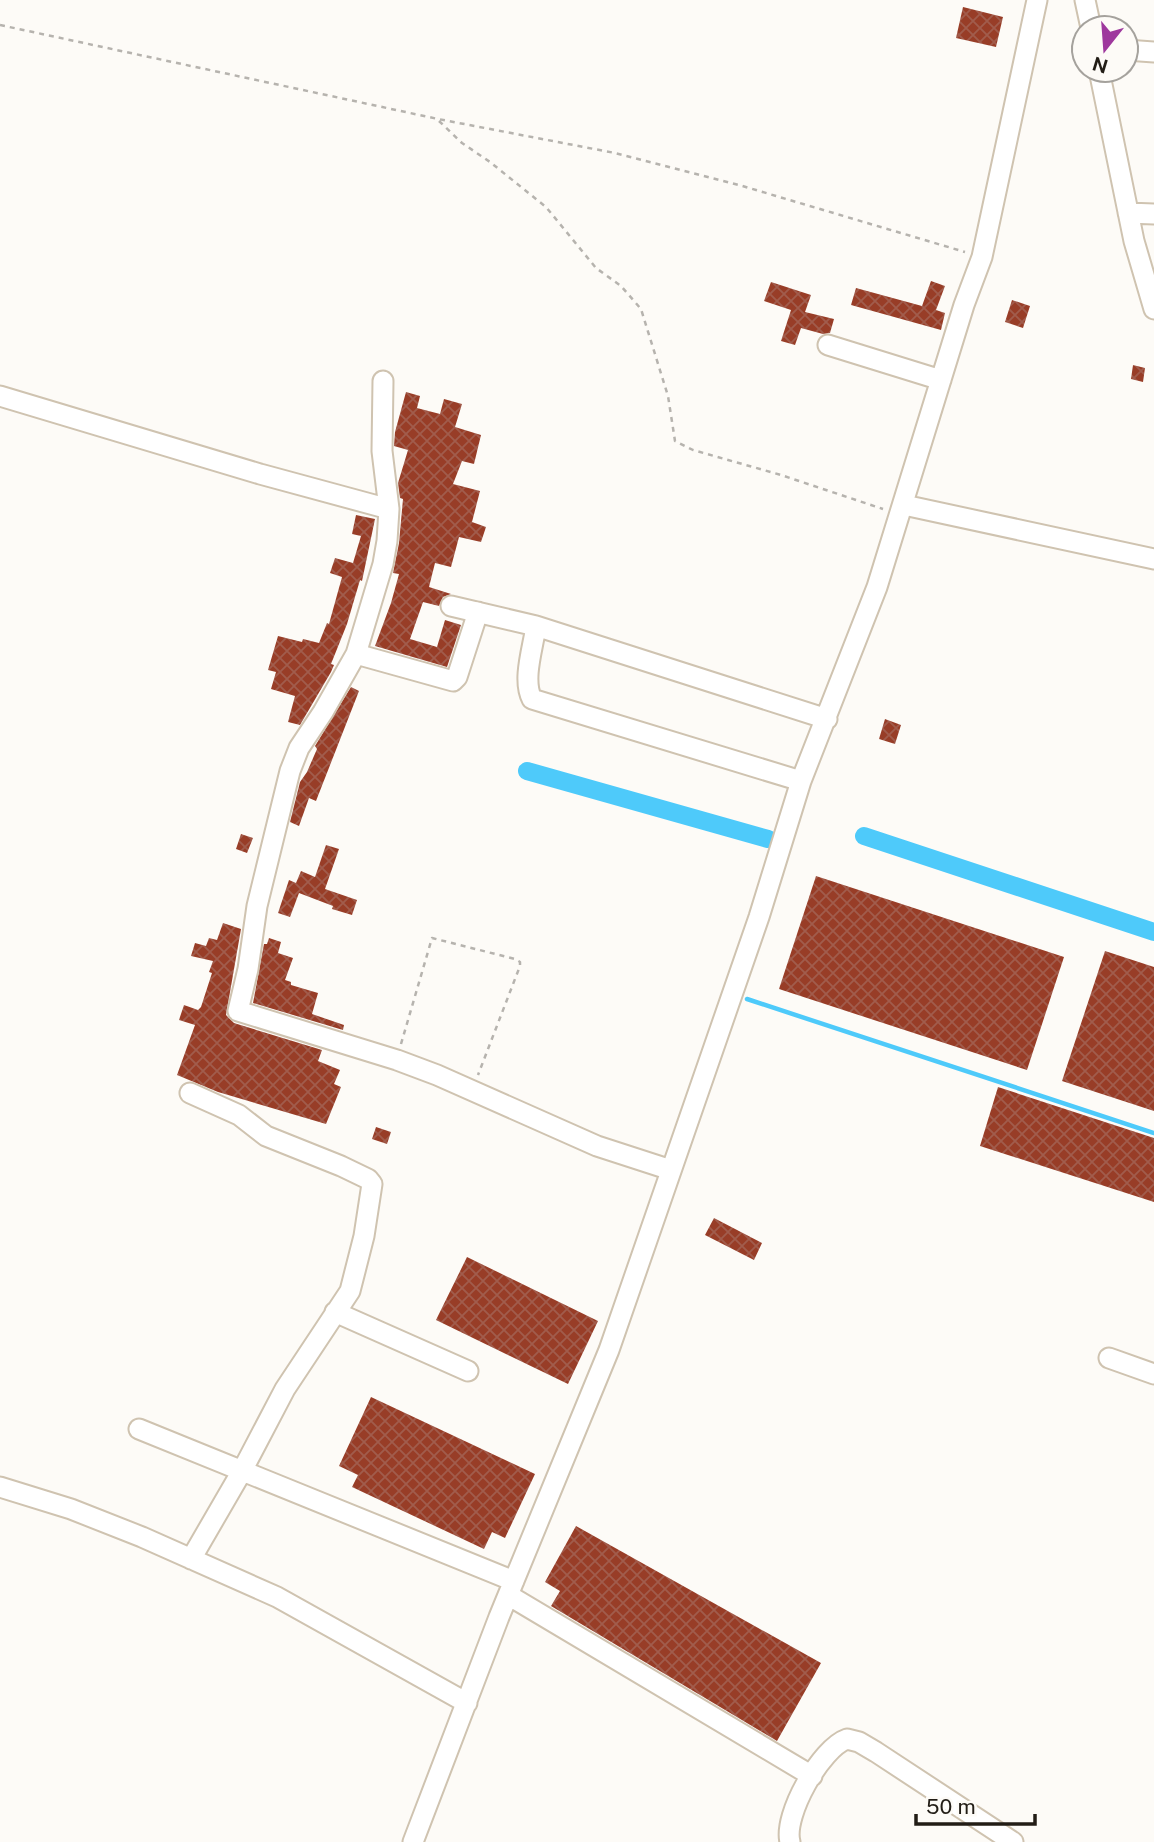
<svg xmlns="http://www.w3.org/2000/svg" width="1154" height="1842" viewBox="0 0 1154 1842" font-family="'Public Sans',sans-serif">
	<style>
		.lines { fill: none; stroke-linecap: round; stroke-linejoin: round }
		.stream { stroke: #4ecafa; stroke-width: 4.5 }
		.canal { stroke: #4ecafa; stroke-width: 18 }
		.building { fill: url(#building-cross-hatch) }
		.minor-casing { stroke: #cfc3b0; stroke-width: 23 }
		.path { stroke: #b6b3ae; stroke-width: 2.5; stroke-dasharray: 5 5; stroke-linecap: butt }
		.minor { stroke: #fff; stroke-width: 19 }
	</style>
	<defs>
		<pattern id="building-cross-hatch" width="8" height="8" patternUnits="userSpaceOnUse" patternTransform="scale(1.75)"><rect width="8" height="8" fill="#983d27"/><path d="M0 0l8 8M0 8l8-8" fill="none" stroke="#a15c4c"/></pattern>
	</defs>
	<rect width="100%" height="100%" fill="#fdfbf7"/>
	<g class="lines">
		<!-- stream -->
		<path class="stream" d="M747 999 1154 1133"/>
		<!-- canal -->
		<path class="canal" d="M527 771 768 839
			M864 836 1154 932"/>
	</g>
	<!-- building -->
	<path class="building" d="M963 7 1003 17 996 47 956 38Z
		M931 281 945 286 936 310 945 313 941 330 851 305 856 288 922 306Z
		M771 282 811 295 805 312 834 319 830 333 823 334 801 328 795 345 781 341 791 310 764 301Z
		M1012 300 1030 306 1023 328 1005 322Z
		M1133 365 1145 368 1143 382 1131 379Z
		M406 392 420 396 417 408 440 414 444 399 462 404 455 427 481 435 474 464 462 461 453 484 480 491 472 522 486 527 481 542 459 537 451 567 435 563 429 587 451 594 443 597 439 606 423 602 410 639 437 647 445 620 461 625 447 667 375 646 391 603 399 574 393 573 399 543 403 499 400 498 398 483 408 450 394 446 395 432Z
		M356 515 375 519 362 581 360 580 347 624 331 664 334 665 331 672 300 725 288 722 295 696 271 689 276 672 268 670 278 636 302 642 303 639 319 643 327 623 329 624 342 577 330 573 335 558 353 563 361 536 352 534Z
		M351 687 359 691 316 801 309 798 299 826 290 822 300 782 307 772 317 749 315 746Z
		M885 719 901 725 895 744 879 739Z
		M241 834 253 838 247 853 236 849Z
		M326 845 339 849 325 889 357 900 352 915 332 909 333 906 299 893 290 917 278 913 289 880 296 883 301 871 315 877Z
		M816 876 1064 957 1027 1070 779 989Z
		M223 923 241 929 226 1015 234 1023 322 1050 318 1061 340 1070 334 1084 341 1087 326 1124 218 1092 177 1075 195 1025 179 1020 184 1005 198 1010 201 1007 212 973 209 972 213 961 191 956 195 943 206 946 209 938 217 940Z
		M269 938 281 942 278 953 293 958 285 980 291 982V985L318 993 312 1014 344 1025 343 1030 253 1003 264 944H267Z
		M1105 951 1154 967V1111L1062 1081Z
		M998 1087 1154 1138V1202L980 1146Z
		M376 1127 391 1132 387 1144 372 1139Z
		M714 1218 762 1243 754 1260 705 1235Z
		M467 1257 598 1321 568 1384 436 1320Z
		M371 1397 535 1474 505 1538 492 1532 484 1549 352 1487 358 1475 339 1466Z
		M576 1526 821 1663 777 1741 551 1606 560 1591 545 1582Z"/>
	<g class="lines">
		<!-- minor casing -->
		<g class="minor-casing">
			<path id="minor" d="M1085 0 1091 28
				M1126 50 1154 52
				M1099 70 1134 241 1154 309
				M1128 213 1154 214
				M828 345 941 380
				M0 396 260 474 389 509
				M904 505 1154 559
				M451 606 536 626C533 648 522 680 532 699L801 781
				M478 612 457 677 453 681 356 654 323 712 299 748 290 771 257 906 248 969 238 1011 397 1060 437 1075 597 1146 671 1170
				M536 626 827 719
				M356 654 383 564 387 541 389 509 382 451 383 381
				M190 1093 239 1115 266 1136 341 1166 368 1179 372 1184 364 1236 350 1291 285 1389 242 1471 191 1559
				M335 1312 468 1371
				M1109 1358 1154 1374
				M139 1429 514 1581
				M0 1487 71 1509 142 1537 277 1597 467 1703
				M508 1595 812 1776
				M413 1842 499 1617 609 1350 759 917 801 781 877 587 964 305 982 257 1037 0
				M790 1842C783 1815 821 1748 847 1739L859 1742 876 1752 1013 1842"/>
		</g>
		<!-- path -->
		<path class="path" d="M0 25 438 119 615 153 739 185 965 252
			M439 121 462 143 490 162 546 207 596 268 621 286 641 309 668 396 675 441 693 450 781 475 883 509
			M401 1044 432 938 515 959 520 962V966L478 1075"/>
		<!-- minor -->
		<use href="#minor" class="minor"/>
	</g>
	<!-- north arrow -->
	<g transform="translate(1105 49) rotate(197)"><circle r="33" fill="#fdfbf7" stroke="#a5a29d" stroke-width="2"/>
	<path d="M0-5L12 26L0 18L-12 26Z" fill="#9e389d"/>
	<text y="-10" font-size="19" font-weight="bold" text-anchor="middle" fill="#221d16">N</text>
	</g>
	<!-- scale -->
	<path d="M916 1814v10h119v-10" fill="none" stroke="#221d16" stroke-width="3.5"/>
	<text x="926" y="1814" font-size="21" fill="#221d16" stroke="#fdfbf7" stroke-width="5" paint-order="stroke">50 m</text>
</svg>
